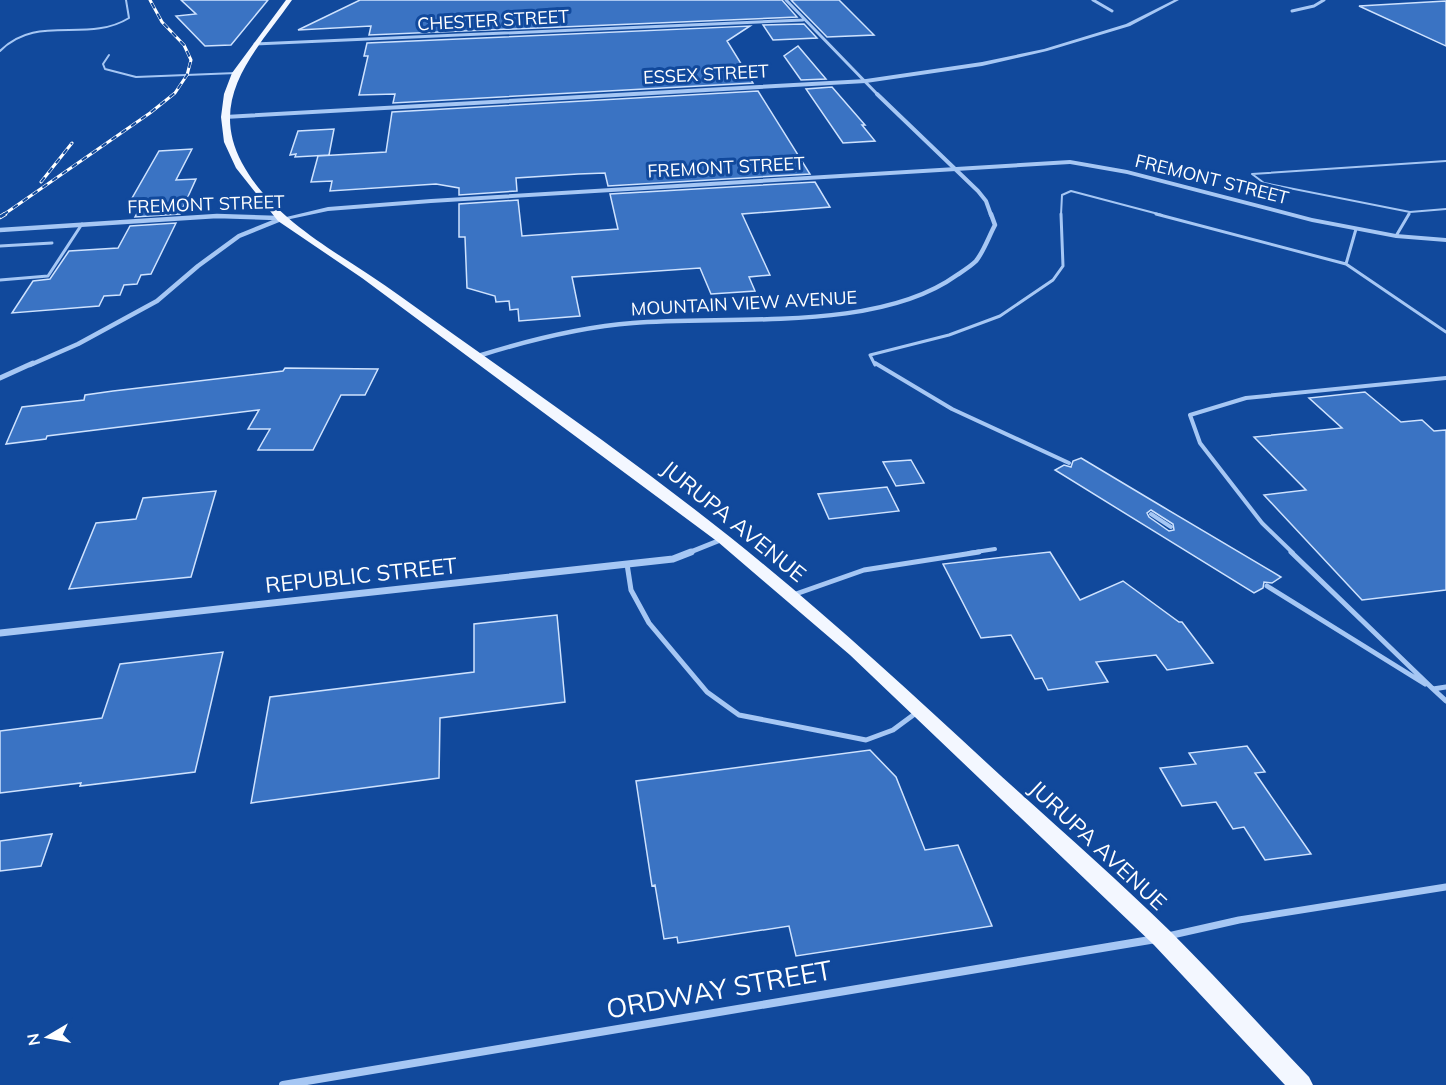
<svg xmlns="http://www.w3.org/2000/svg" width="1446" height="1085" viewBox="0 0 1446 1085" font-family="Mulish,sans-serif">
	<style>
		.building { fill: #3a73c3; stroke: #cee2fe; stroke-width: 1.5; fill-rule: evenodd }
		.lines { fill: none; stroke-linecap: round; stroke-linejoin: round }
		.service-far4 { stroke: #a6c7f4; stroke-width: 2 }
		.service-far3 { stroke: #a6c7f4; stroke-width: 3 }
		.service-far2 { stroke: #a6c7f4; stroke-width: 4 }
		.service-far1 { stroke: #a6c7f4; stroke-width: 5 }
		.service { stroke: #a6c7f4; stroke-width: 7 }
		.minor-far5 { stroke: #a6c7f4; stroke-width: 3 }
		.minor-far4 { stroke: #a6c7f4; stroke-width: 4 }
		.minor-far3 { stroke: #a6c7f4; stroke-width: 4.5 }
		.minor-far2 { stroke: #a6c7f4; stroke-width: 5 }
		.minor-far1 { stroke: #a6c7f4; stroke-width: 7 }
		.minor { stroke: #a6c7f4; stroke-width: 8 }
		.tertiary { fill: #a6c7f4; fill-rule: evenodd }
		.primary { fill: #f3f7ff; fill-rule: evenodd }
		.rail-far1-casing { stroke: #fff; stroke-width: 3 }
		.rail-casing { stroke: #fff; stroke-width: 4.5 }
		.rail-far1 { stroke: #11499c; stroke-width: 2; stroke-dasharray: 6; stroke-linecap: butt }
		.rail { stroke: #11499c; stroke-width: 3; stroke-dasharray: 10; stroke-linecap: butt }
		.labels { text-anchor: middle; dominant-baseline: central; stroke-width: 6; stroke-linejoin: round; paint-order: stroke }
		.far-street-label { font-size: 18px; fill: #fff; stroke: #11499c }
		.street-label { font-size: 22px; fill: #fff; stroke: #11499c }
		.near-street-label { font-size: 27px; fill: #fff; stroke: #11499c }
	</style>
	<rect width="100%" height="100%" fill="#11499c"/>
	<!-- building -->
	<path class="building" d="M181 0H268L231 45 205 46 176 16 196 14Z
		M360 0H782L797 17 369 35 371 26 298 30Z
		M791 0H839L874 35 827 37Z
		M1446 1V46L1359 6Z
		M804 24 817 38 773 40 763 25Z
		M750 26 727 41 753 83 393 103 395 94 359 95 368 56H364L367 43Z
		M798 46 826 79 801 80 784 56Z
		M832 87 865 125H862L875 141 843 143 806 89Z
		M758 91 810 174 608 186 605 173 578 174 516 178 517 191 459 195V188L436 184 330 191 332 181 311 182 318 156 386 152 392 112Z
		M334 129 329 155 295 157 296 154 290 155 298 131Z
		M192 149 176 180 196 179 180 214 135 217 145 199 131 200 159 151Z
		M815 182 830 207 742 214 770 275 749 277 755 291 711 294 700 268 572 277 580 316 519 321 518 309 510 310 509 301 496 302 495 296 467 288 465 237H459V204L518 200 522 236 618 229 610 194Z
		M176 223 151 274 141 275 137 284 124 285 120 295 104 296 99 306 12 313 33 281 50 279 69 251 118 248 130 226Z
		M285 368 378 369 365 395H341L313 450H258L270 429H248L259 410 47 436 46 439 6 444 22 407 84 400 85 395 113 391 283 371Z
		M1365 392 1401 422 1422 420 1434 431 1446 430V590L1362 600 1264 495 1306 490 1254 437 1342 428 1309 398Z
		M1081 458 1163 507 1281 577 1272 583 1264 582 1263 588 1254 593 1055 470 1064 465 1071 467 1073 461ZM1151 510 1173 524 1174 530 1169 531 1149 517 1147 513Z
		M911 460 924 483 896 486 883 462Z
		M887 487 899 511 829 519 818 494Z
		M216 491 191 577 69 589 96 523 136 519 143 498Z
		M1050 552 1080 600 1123 581 1179 622H1182L1213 663 1167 670 1156 655 1096 662 1108 682 1048 690 1042 678 1035 679 1011 635 981 638 943 564Z
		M557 615 565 702 440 718 439 778 251 803 270 697 474 672V624Z
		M223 652 195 772 80 786 81 783 0 793V731L102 718 120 664Z
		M1247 746 1265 772 1255 773 1311 854 1265 860 1244 827 1233 829 1216 802 1182 806 1160 768 1196 764 1189 753Z
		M870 750 896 777 925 850 958 845 992 926 796 956 789 926 678 943 677 937 664 939 655 885 652 886 636 781Z
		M52 834 41 866 0 871V841Z"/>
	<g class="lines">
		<!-- service-far4 -->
		<path class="service-far4" d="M0 51C37 13 87 44 129 18L126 0
			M109 55 103 64 105 69 136 77 236 73
			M1446 161 1252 174 1264 183 1410 212 1446 209
			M1061 215 1062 195 1071 191 1162 215
			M1408 215 1410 212"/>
		<!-- service-far3 -->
		<path class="service-far3" d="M1156 214 1346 264
			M1356 229 1346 264 1446 332
			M1396 236 1409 214
			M0 246 52 243
			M0 280 48 276 82 224
			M875 365 870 355 949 335 1000 316 1053 280 1063 266 1061 214"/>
		<!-- service-far2 -->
		<path class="service-far2" d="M875 363 952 409 1069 463
			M1151 514 1171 527
			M969 553 995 549
			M1293 553 1262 523 1200 443 1190 415 1246 398 1446 378"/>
		<!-- service-far1 -->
		<path class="service-far1" d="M1291 552 1433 689 1446 687
			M627 564 631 590 649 623 707 692 739 715 866 740 893 730 916 713
			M1267 586 1425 684
			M793 595 864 570 979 552
			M1433 689 1446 701"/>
		<!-- service -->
		<path class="service" d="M1168 936 1239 920 1446 887"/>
		<!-- minor-far5 -->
		<path class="minor-far5" d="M786 0 879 96
			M1093 0 1112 11
			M1292 11 1314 6 1324 0
			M255 44 803 20"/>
		<!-- minor-far4 -->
		<path class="minor-far4" d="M877 94 978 191 986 201 991 215"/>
		<!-- minor-far3 -->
		<path class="minor-far3" d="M0 230 217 216 277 218
			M478 356C529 340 580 327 633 323 729 315 877 333 957 275 963 271 971 266 976 261 984 251 989 236 995 225L991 214
			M30 365 78 344 157 301 198 266 239 236 281 219"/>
		<!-- minor-far2 -->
		<path class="minor-far2" d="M0 378 33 363
			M688 553 723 539"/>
		<!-- minor-far1 -->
		<path class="minor-far1" d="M0 633 673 559 691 552"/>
		<!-- minor -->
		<path class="minor" d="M283 1085 1156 939"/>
		<!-- tertiary -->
		<path class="tertiary" d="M1174 0H1179L1130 26 1047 51 982 66 866 83 225 119 222 117 225 115 866 79 982 62 1044 49 1126 24Z
			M1070 160 1127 170 1312 218 1396 234 1446 238V242L1396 238 1312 222 1127 174 1070 164 431 203 328 211 281 221 278 219 328 207 431 199Z"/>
		<!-- primary -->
		<path class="primary" d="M286 0H292C256 51 207 97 242 163 274 223 347 257 400 296 510 375 623 452 730 537 820 609 904 686 988 764 1049 820 1112 874 1171 932 1218 979 1263 1029 1309 1077L1313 1085H1285L1154 945 850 655 718 542 362 278 278 221 236 168 224 142 221 117 224 94 232 73Z"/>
		<!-- rail-far1 casing -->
		<g class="rail-far1-casing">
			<path id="rail-far1" d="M41 182 72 143
				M3 215 150 113 175 93 187 75 191 60 184 45 162 22 150 0"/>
		</g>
		<!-- rail casing -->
		<g class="rail-casing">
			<path id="rail" d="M0 217 5 214"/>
		</g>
		<!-- rail-far1 -->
		<use href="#rail-far1" class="rail-far1"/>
		<!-- rail -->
		<use href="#rail" class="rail"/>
	</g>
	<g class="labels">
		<!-- far-street labels -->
		<g class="far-street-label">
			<text transform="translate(493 20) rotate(-3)">CHESTER STREET</text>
			<text transform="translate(706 74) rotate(-3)">ESSEX STREET</text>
			<text transform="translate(726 167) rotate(-3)">FREMONT STREET</text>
			<text transform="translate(1212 179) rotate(14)">FREMONT STREET</text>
			<text transform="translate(206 204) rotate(-2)">FREMONT STREET</text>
			<text transform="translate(744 303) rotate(-3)">MOUNTAIN VIEW AVENUE</text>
		</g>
		<!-- street labels -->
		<g class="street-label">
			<text transform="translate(734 521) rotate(39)">JURUPA AVENUE</text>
			<text transform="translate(361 575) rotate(-6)">REPUBLIC STREET</text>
			<text transform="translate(1098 845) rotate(43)">JURUPA AVENUE</text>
		</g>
		<!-- near-street labels -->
		<g class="near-street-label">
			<text transform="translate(719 989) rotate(-10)">ORDWAY STREET</text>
		</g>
	</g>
	<!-- north arrow -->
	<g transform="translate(48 1037) rotate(260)" stroke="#11499c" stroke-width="4.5" paint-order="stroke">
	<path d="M0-4.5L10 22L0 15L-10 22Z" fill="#ffffff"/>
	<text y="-9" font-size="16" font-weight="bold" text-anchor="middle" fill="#ffffff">N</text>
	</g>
</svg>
